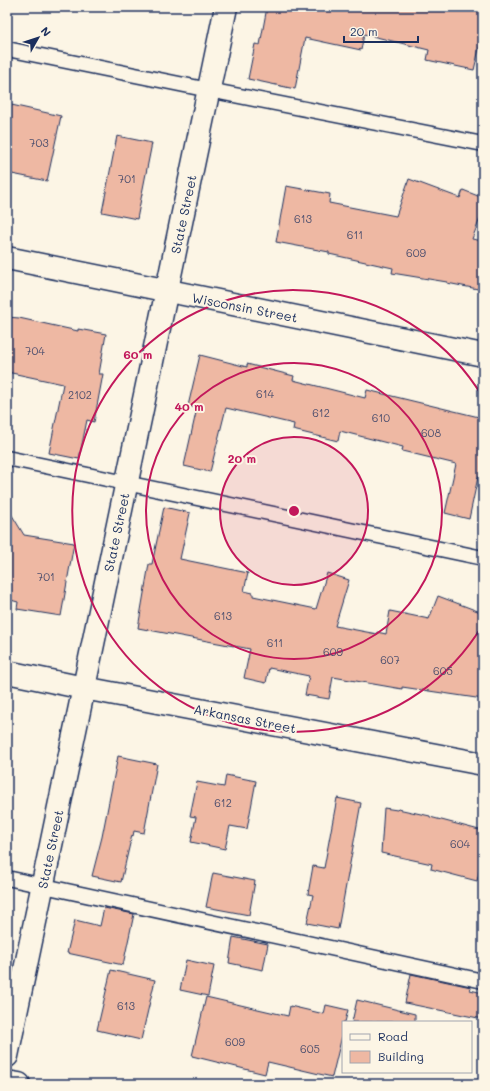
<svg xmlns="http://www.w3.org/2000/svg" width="490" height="1091" viewBox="0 0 490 1091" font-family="Mali,sans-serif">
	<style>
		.building { fill: #eeb8a3; stroke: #1b2f5e }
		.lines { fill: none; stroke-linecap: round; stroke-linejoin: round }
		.lane-casing { stroke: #1b2f5e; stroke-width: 17 }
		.street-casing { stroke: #1b2f5e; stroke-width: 25 }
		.secondary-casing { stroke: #1b2f5e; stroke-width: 25 }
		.lane { stroke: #fcf5e5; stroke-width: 14 }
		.street { stroke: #fcf5e5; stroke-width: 22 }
		.secondary { stroke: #fcf5e5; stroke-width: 22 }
		.ring { fill: none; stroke: #c2185b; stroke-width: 2 }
		.labels { text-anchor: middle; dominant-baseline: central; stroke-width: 4; stroke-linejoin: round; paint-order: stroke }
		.number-label { font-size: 11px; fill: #50516f }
		.street-label { font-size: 13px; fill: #1b2f5e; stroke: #fcf5e5 }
		.centre { fill: #c2185b; stroke: #fcf5e5; stroke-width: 2 }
		.ring-label { font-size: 12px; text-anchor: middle; font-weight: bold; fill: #c2185b; stroke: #fcf5e5; stroke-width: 4; stroke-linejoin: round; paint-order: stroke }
	</style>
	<rect width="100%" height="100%" fill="#fcf5e5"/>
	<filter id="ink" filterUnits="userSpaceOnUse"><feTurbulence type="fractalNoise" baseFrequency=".025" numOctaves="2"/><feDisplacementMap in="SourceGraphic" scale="8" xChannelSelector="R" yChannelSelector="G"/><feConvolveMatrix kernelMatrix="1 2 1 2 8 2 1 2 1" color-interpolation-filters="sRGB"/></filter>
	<g filter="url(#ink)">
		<!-- building -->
		<path class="building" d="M267 7H483V32L474 70 427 60 429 50 364 34 361 50 305 38 295 89 248 79 255 44 260 45Z
			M7 104 61 116 47 181 7 173Z
			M117 136 152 143 137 219 102 212Z
			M409 179 460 198 463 190 483 198V211L472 239 483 241V290L447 283V282L392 273 393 268 329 254V252L276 242 286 186 330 194 329 203 396 216Z
			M7 317 19 318 78 331V329L106 334 99 374H103L94 422 87 420 79 459 49 453 63 384 7 372Z
			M200 355 247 367V364L294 376 293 380 365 398 367 390 483 418V479L478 477 469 519 445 513 456 464 402 451 403 447 340 431 338 441 293 430 294 424 226 408 210 472 184 466 197 408 188 406Z
			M7 507 24 535 74 543 61 616 17 609 18 602 7 599Z
			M164 507 190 513 180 559 248 573 244 591 253 593V596L316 609 327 573 349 580 335 626 377 634V632L386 634 390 611 429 619 438 596 483 613V699L402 687V689L333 677 329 699 305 695 309 676 269 668 266 683 244 678 250 649 138 628 149 564H152Z
			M118 756 157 764 144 833 134 831 133 836 132 835 121 882 92 876 102 837Z
			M226 775 256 781 247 829 230 826 225 849 191 842 196 817 190 816 197 782 224 787Z
			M337 798 361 803 338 929 307 923 313 895 308 894 313 866 324 868Z
			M384 808 397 810 398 809 430 816V817L483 831V855L477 881 431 869 432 864 381 853Z
			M213 873 255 881 249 915 206 907Z
			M104 908 134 914 123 965 67 953 75 920 100 926Z
			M233 937 268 944 263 970 229 963Z
			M186 960 214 966 208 996 180 990Z
			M111 970 155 980 141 1040 97 1030Z
			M411 974 471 987 470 990 483 993V1019L405 1003Z
			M206 997 288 1016 290 1006 324 1014 326 1005 348 1010 345 1022H343V1032L332 1077 268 1062 265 1074 192 1056Z
			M357 1000 415 1014V1022H352Z"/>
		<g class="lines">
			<!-- lane casing -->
			<g class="lane-casing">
				<path id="lane" d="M7 49 209 90 483 144
					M7 458 483 558
					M7 878 483 981"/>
			</g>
			<!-- street casing -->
			<g class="street-casing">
				<path id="street" d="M7 258 483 355
					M7 672 84 688 483 764
					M7 1056 226 7"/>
			</g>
			<!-- secondary casing -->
			<g class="secondary-casing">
				<path id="secondary" d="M7 1082 19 1084"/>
			</g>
			<!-- lane -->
			<use href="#lane" class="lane"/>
			<!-- street -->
			<use href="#street" class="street"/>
			<!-- secondary -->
			<use href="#secondary" class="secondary"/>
		</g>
	</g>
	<!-- distance rings -->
	<circle cx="294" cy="511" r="74" fill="#c2185b" fill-opacity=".12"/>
	<g class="ring">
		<circle cx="294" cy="511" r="74"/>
		<circle cx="294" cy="511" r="148"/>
		<path d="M482 626A221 221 0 1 1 482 396"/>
	</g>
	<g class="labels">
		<!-- number labels -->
		<g class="number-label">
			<text x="39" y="142">703</text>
			<text x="127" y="178">701</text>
			<text x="303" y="218">613</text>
			<text x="355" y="234">611</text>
			<text x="416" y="252">609</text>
			<text x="35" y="350">704</text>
			<text x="265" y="393">614</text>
			<text x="80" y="394">2102</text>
			<text x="321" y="412">612</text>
			<text x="381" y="417">610</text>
			<text x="431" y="432">608</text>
			<text x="46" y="576">701</text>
			<text x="223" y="615">613</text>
			<text x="275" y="642">611</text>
			<text x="333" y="651">609</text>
			<text x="390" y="659">607</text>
			<text x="443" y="670">605</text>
			<text x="223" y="802">612</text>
			<text x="460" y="843">604</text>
			<text x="126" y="1005">613</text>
			<text x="235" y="1041">609</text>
			<text x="310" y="1048">605</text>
		</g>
		<!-- street labels -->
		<g class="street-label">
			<text transform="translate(183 214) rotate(-78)">State Street</text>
			<text transform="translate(245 307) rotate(11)">Wisconsin Street</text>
			<text transform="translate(116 532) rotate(-78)">State Street</text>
			<text transform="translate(245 718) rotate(11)">Arkansas Street</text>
			<text transform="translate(50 849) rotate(-78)">State Street</text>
		</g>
	</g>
	<circle cx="294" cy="511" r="6" class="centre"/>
	<g class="ring-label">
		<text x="138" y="359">60 m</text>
		<text x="189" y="411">40 m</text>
		<text x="242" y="463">20 m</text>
	</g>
	<!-- margin -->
	<rect width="490" height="1091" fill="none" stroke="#fcf5e5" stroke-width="24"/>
	<rect x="12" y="12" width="466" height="1067" fill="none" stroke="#1b2f5e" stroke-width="1.5" filter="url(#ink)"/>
	<!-- legend -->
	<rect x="342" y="1021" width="130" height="52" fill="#fcf5e5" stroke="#a2a6af"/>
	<rect x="350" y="1034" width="20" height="6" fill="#fcf5e5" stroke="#a2a6af"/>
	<text x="378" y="1041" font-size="12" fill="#1b2f5e">Road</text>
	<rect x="350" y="1051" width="20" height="12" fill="#eeb8a3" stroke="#a2a6af"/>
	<text x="378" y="1061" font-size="12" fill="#1b2f5e">Building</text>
	<!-- north arrow -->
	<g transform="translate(38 38) rotate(51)" stroke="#fcf5e5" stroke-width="3" paint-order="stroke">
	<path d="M0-3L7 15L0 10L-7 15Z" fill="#1b2f5e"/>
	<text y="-6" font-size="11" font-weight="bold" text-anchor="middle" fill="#1b2f5e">N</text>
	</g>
	<!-- scale -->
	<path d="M344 36v6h74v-6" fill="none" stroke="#1b2f5e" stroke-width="2"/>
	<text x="350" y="36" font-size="12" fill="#1b2f5e" stroke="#fcf5e5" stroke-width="3" paint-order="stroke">20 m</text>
</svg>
